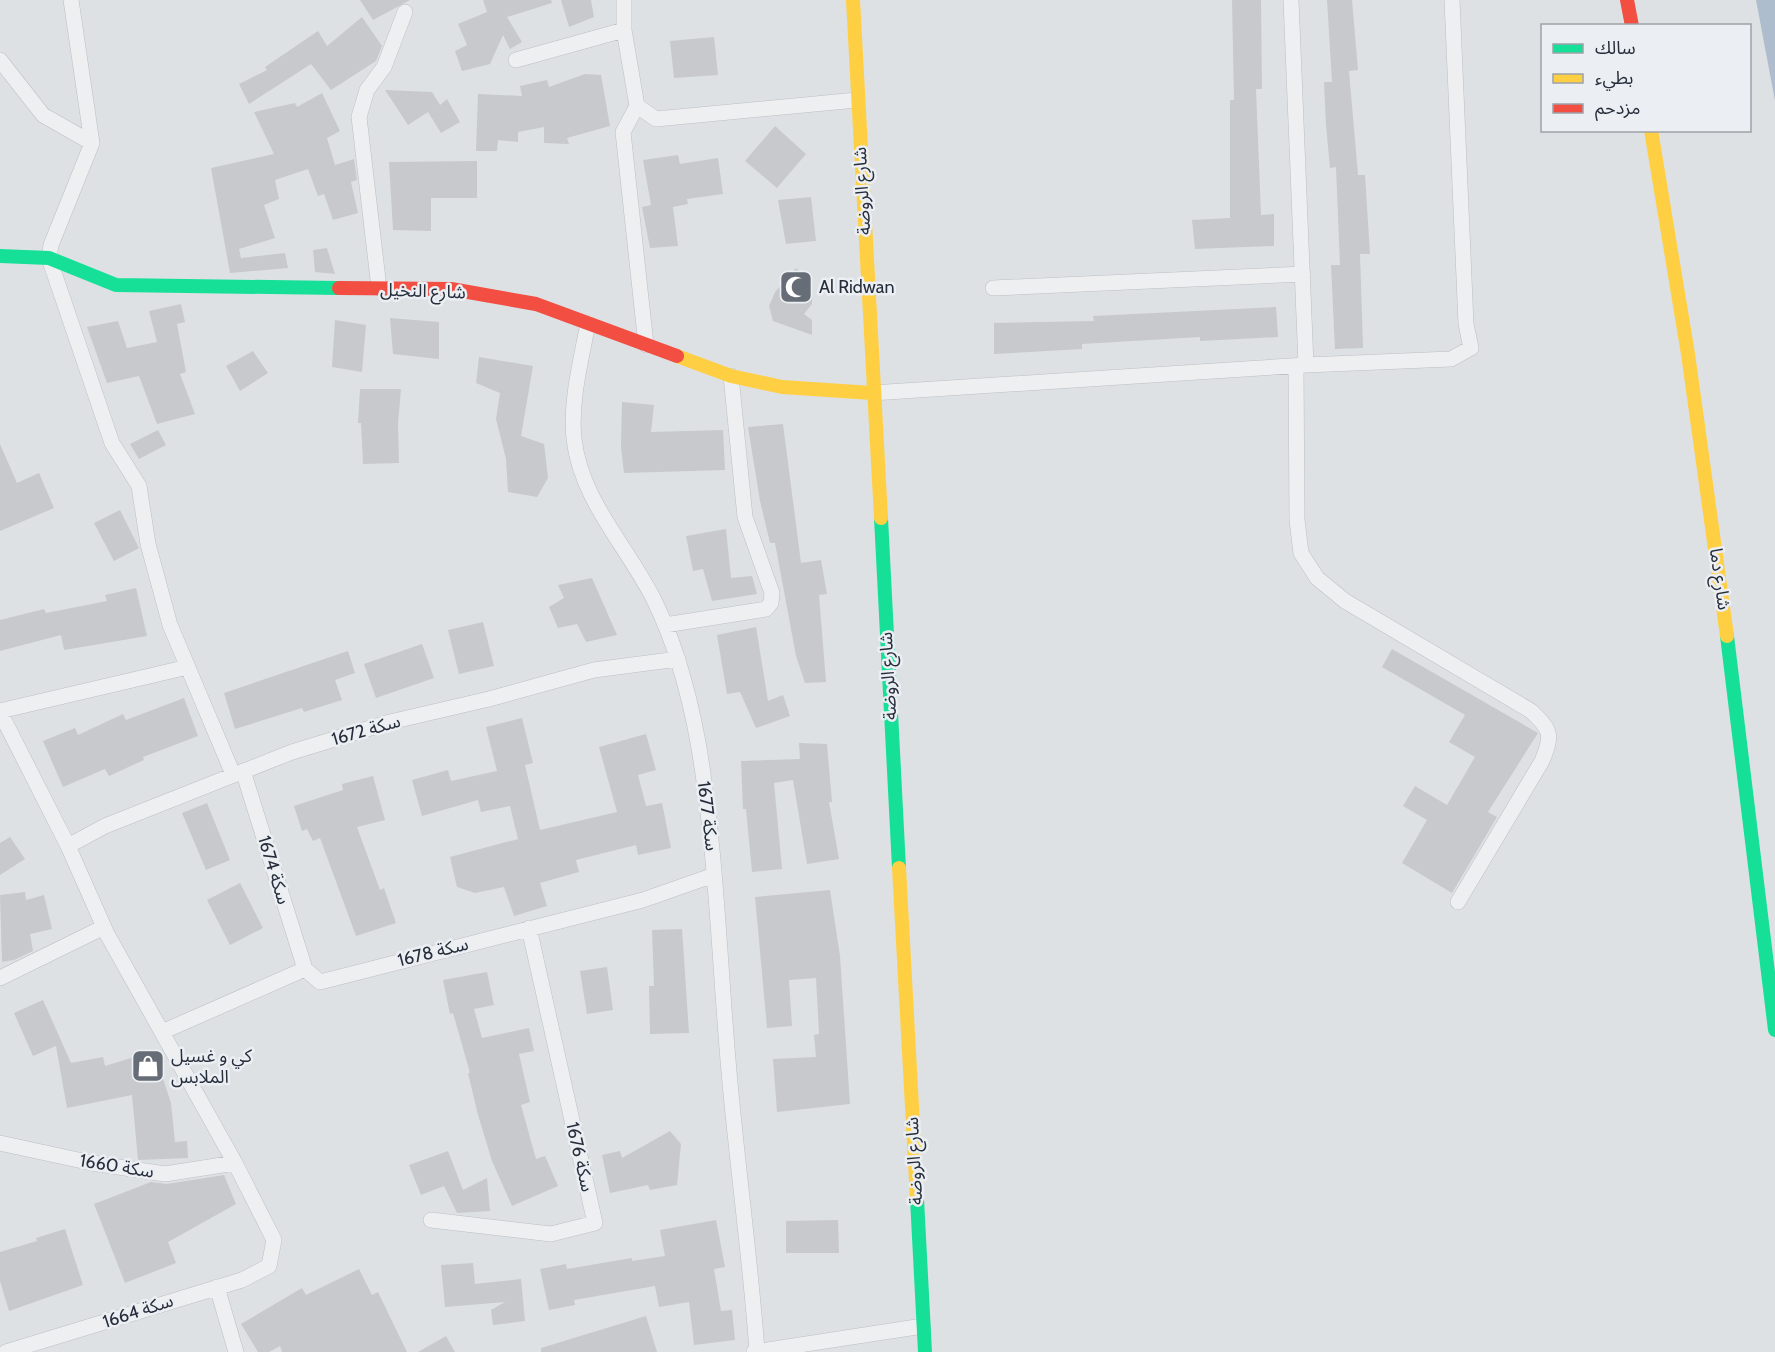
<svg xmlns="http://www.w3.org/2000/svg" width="1775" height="1352" viewBox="0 0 1775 1352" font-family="Cabin,'Noto Sans Arabic',sans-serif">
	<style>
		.water { fill: #aebdce }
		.building { fill: #c7c9cc }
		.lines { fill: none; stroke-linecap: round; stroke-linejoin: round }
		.street-casing { stroke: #bcbfc2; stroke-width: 16 }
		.street { stroke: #eeeff0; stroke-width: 15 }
		.fast { stroke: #16e098; stroke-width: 14 }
		.slow { stroke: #ffcf43; stroke-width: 14 }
		.jam { stroke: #f24e42; stroke-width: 14 }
		.labels { text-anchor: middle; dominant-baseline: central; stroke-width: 5; stroke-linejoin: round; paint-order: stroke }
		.street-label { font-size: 18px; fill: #272e3b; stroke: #ebeff3 }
		.poi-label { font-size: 18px; fill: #272e3b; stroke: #ebeff3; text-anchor: start }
	</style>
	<rect width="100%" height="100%" fill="#dee1e4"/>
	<!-- water -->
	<path class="water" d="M1756 0H1775V101Z"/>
	<!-- building -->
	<path class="building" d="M360 0H410L373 20Z
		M483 0H551L552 3 507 17 522 42 510 49 503 35 490 64 462 71 455 51 467 45 458 24 487 12Z
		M561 0H591L594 17 569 27Z
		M1232 0H1261L1262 89H1256L1261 215 1274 214V246L1195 249 1192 220 1230 218V100H1234Z
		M1327 0H1352L1358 70 1349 71 1358 175H1365L1370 254H1360L1363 348 1335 349 1331 265H1340L1336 167 1330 168 1326 125 1324 82H1332Z
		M362 17 382 46 376 61 331 90 311 64 249 104 239 84 267 70 265 67 318 31 327 46Z
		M714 37 718 75 674 78 670 41Z
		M585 74 601 75 610 126 567 138 569 144 544 143V127L518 132V142L498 140 497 151H476L478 94 522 96 520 86 547 80 549 87Z
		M385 90 432 92 440 105 447 99 460 122 441 133 428 112 408 125Z
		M322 93 340 131 327 138 335 165 354 159 357 180 351 182 358 213 333 220 324 194 318 196 308 169 275 180 279 199 264 205 275 238 239 249 241 258 285 253 288 268 230 273 211 168 274 154 254 112 295 103 297 107Z
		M775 126 806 154 777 188 745 161Z
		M678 155 680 164 718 158 723 194 687 199 688 204 673 207 678 246 650 248 642 207 651 205 643 160Z
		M477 161V198H431V231L393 230 389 162Z
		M811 197 816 241 786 244 778 200Z
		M327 248 335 274 315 272 313 250Z
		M796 268 812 282V304L804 314 812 320V335L773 321 769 306 775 292Z
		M181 304 185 322 177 324 186 372 180 374 195 414 157 424 139 376 107 383 87 327 118 321 127 348 157 342 149 311Z
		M1276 307 1278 337 1200 341V337L1082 344V349L994 354V323L1094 321 1093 316Z
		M390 318 439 322V359L393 354Z
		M335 320 366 325 362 372 332 367Z
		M253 351 268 373 240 391 226 366Z
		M479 357 533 366 521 436 544 444 548 478 537 497 508 492 506 459 496 419 500 393 476 383Z
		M360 389H401L398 423 399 463 363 464 361 423H358Z
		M622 402 654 405 651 432 723 430 725 470 624 473 621 447Z
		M783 424 801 563 821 560 827 594 819 595 826 682 805 683 796 656 775 543H770L760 501 748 427Z
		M158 430 166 445 139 459 130 444Z
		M0 444 17 483 39 473 54 508 0 531Z
		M120 510 139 548 114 561 94 523Z
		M726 529 731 578 752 576 757 594 712 601 703 569 693 571 686 536Z
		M592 578 617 635 586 642 577 624 558 628 549 607 564 598 558 585Z
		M136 588 147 636 64 650 61 635 0 651V620L44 609 46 613 107 601 105 595Z
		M483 622 494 666 459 674 448 630Z
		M756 627 768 701 783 695 790 716 756 728 740 692 727 694 717 635Z
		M422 644 434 678 376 698 364 664Z
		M1392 649 1538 733 1488 812 1497 817 1452 893 1402 863 1427 820 1403 806 1415 786 1447 805 1475 757 1449 742 1465 715 1382 667Z
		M348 651 355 673 335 680 342 700 304 712 302 708 235 729 224 693Z
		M184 698 198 736 143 757 144 760 109 776 105 769 63 787 43 741 75 728 78 735 123 714 126 720Z
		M522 718 533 763 525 765 540 830 617 812 599 747 646 734 656 770 638 775 646 806 662 803 671 848 638 855 636 845 576 860 579 872 540 883 547 906 514 916 504 887 475 893 457 887 450 857 518 839 510 806 481 812 478 800 422 816 412 780 448 770 451 781 497 771 486 727Z
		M799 743 827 744 832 802H829L839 859 807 864 793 780 774 783 782 869 752 872 746 809H743L741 761 800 759Z
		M373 776 385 820 357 827 380 890 384 888 396 923 356 936 320 838 313 841 307 829 302 831 294 806 343 790 342 784Z
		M207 803 230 860 206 870 182 813Z
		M10 837 25 859 0 875V843Z
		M240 883 263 928 230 945 207 900Z
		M830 890 840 956 850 1104 777 1112 773 1059 816 1057 814 1035 819 1034 816 978 789 980 792 1026 767 1028 755 897Z
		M25 892 26 900 44 895 52 929 30 934 33 951 14 960 2 962 0 895Z
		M682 929 689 1033 650 1034 649 986H654L652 930Z
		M607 967 613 1010 587 1014 580 971Z
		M487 972 494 1005 474 1009 482 1038 529 1028 534 1051 519 1054 530 1102 521 1105 536 1159 545 1156 558 1186 512 1206 492 1161 478 1115 468 1073H470L453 1013 450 1014 443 980Z
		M43 1000 71 1063 103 1057 105 1066 154 1051 171 1103 175 1142 187 1141 188 1158 138 1160 132 1095 67 1108 56 1046 33 1056 14 1013Z
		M670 1131 681 1144 677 1185 650 1190 648 1185 610 1193 602 1155 620 1151 622 1158Z
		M448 1151 463 1190 487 1178 490 1211 457 1213 444 1186 421 1195 409 1165Z
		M224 1175 236 1204 168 1242 176 1263 125 1283 94 1204 151 1182 167 1184Z
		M716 1220 725 1267 714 1269 721 1311 732 1310 735 1340 694 1345 689 1302 659 1307 655 1286 574 1300 575 1305 549 1310 540 1269 566 1264 567 1269 632 1258V1261L665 1256 660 1230Z
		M838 1220 839 1253H786V1221Z
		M65 1229 83 1285 9 1311 0 1281V1252L37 1241 36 1238Z
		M473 1263 475 1284 521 1279 525 1321 493 1325 491 1310 505 1302 445 1307 441 1265Z
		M359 1269 372 1295 378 1292 407 1352H282L280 1346 269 1352H258L241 1324 302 1288 306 1295Z
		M646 1316 657 1352H541V1348Z
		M446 1336 455 1352H418Z"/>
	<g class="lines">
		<!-- street casing -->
		<g class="street-casing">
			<path id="street" d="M71 0 92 143
				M624 0V30L637 106 623 132 646 345
				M0 60 43 115 92 143 51 245 49 258 112 443 139 486 148 544 170 625 233 774
				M516 60 624 30
				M637 106 656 119 857 100
				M379 288 359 117 367 90 384 67 405 12
				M993 288 1303 274
				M588 323C581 361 570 401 574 439 581 501 628 547 654 600 676 644 689 694 698 742 716 847 719 954 728 1060 736 1157 750 1254 757 1351
				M1306 365 1451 359 1471 348 1466 324 1452 0
				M1296 366 1297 520 1301 553 1317 578 1345 601 1531 711C1551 730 1553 734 1542 761L1458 902
				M872 393 1306 365 1291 0
				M665 625 766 609 771 603 772 593 745 517 731 376
				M0 711 188 667
				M0 712 68 846 107 934 235 1163 274 1240 269 1266 242 1280 6 1352
				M243 771 305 969
				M68 846 105 826 292 752 390 722 489 699 594 670 678 659
				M0 978 104 927
				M162 1032 305 969 320 982 643 900 714 875
				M0 1143 92 1163 165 1174 235 1163
				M431 1220 551 1234 595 1223 529 928
				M217 1287 236 1352
				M754 1352 923 1326"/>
		</g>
		<!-- street -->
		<use href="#street" class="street"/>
		<!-- fast -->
		<path class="fast" d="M0 256 49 258 116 285 339 288
			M881 518 899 868
			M1727 636 1775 1030
			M917 1199 925 1352"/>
		<!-- slow -->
		<path class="slow" d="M853 0 881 518
			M1651 130 1688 354 1727 636
			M677 356 731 376 782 387 872 393
			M899 868 917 1199"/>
		<!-- jam -->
		<path class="jam" d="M1627 0 1632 26
			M339 288 451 289 536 304 677 356"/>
	</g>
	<!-- icons -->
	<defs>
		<g id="mosque-square" transform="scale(1.725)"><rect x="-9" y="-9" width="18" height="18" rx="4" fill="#676d76" stroke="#ebeff3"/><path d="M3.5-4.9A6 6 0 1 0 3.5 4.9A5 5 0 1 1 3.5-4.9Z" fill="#fff"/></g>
		<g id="shop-square" transform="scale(1.725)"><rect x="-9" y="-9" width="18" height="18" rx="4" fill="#676d76" stroke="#ebeff3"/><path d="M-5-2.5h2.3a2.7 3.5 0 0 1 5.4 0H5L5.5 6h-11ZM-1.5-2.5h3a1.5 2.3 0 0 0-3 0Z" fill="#fff"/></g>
	</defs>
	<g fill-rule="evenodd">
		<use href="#mosque-square" x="796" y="287"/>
		<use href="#shop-square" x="148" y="1066"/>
	</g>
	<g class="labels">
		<!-- street labels -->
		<g class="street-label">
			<text transform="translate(862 191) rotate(-93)">شارع الروضة</text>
			<text transform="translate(423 291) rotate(2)">شارع النخيل</text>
			<text transform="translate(1720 579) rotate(82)">شارع دما</text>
			<text transform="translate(888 676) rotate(-93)">شارع الروضة</text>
			<text transform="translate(366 730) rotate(-16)">سكة 1672</text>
			<text transform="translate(708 816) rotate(83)">سكة 1677</text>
			<text transform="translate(274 870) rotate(73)">سكة 1674</text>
			<text transform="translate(433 952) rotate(-14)">سكة 1678</text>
			<text transform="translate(580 1157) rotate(77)">سكة 1676</text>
			<text transform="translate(914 1161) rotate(-93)">شارع الروضة</text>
			<text transform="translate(117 1166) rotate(9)">سكة 1660</text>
			<text transform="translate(138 1311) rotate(-18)">سكة 1664</text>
		</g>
		<!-- poi labels -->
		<g class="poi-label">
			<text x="819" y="287">Al Ridwan</text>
			<text x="171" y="1056">كي و غسيل<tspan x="171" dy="21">الملابس</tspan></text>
		</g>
	</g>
	<!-- legend -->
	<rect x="1541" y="24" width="210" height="108" fill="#ebeff3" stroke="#9da2a9" stroke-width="1.5"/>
	<rect x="1553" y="44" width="30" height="9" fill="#16e098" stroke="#9da2a9" stroke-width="1.5"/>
	<text x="1595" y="54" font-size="18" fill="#272e3b">سالك</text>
	<rect x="1553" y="74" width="30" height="9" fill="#ffcf43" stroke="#9da2a9" stroke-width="1.5"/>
	<text x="1595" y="84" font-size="18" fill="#272e3b">بطيء</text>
	<rect x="1553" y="104" width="30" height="9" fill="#f24e42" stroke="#9da2a9" stroke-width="1.5"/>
	<text x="1595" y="114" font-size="18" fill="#272e3b">مزدحم</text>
</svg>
